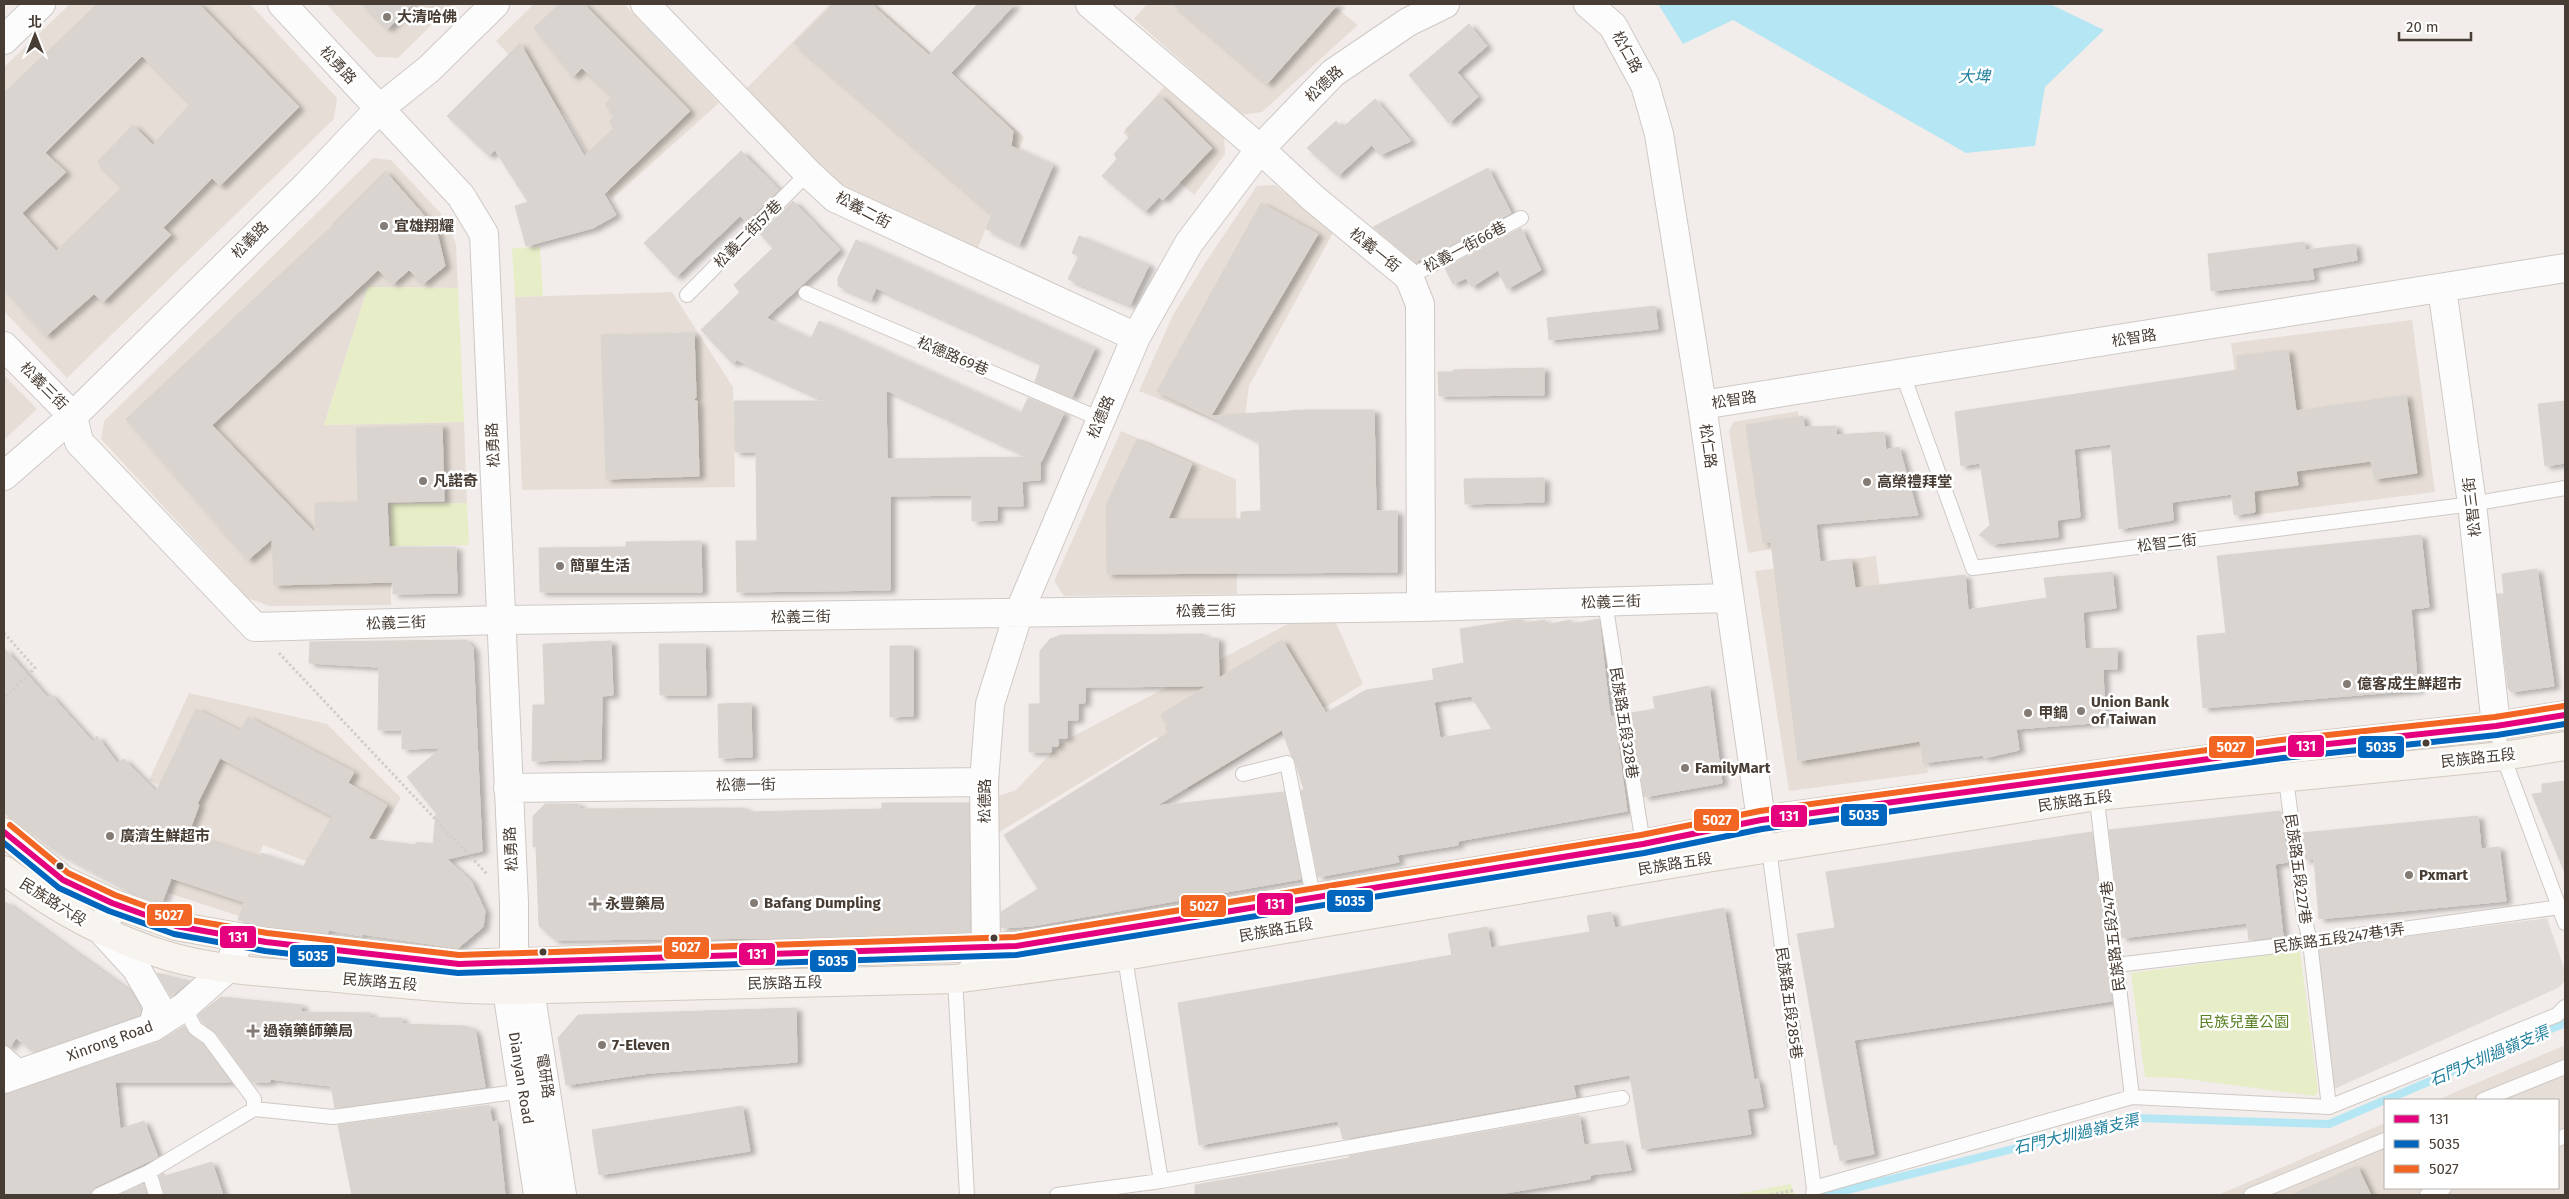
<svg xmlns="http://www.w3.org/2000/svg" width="2569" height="1199" viewBox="0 0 2569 1199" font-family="'Fira Sans','Noto Sans TC',sans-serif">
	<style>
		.residential { fill: #e6ded6 }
		.green { fill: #e6edc7 }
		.parking { fill: #e1dcd8 }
		.water { fill: #b5e6f4 }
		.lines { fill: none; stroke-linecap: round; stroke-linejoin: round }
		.stream { stroke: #b5e6f4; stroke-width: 8 }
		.building { fill: #dad4d0; stroke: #dad4cf; fill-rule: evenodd; filter: url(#shadow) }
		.service-casing { stroke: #cec9c5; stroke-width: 16 }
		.minor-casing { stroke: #cec9c5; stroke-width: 30 }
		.tertiary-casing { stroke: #cec9c5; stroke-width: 30 }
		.secondary-casing { stroke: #d3cac1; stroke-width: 30 }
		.path { stroke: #d2cdc9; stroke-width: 3; stroke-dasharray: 2.5 2.5; stroke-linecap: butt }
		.service { stroke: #fdfcfc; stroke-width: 14 }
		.minor { stroke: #fdfcfc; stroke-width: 28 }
		.tertiary { stroke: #fdfcfc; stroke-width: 28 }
		.secondary { stroke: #f7f3ee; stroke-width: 28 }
		.bus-1-casing { stroke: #fff; stroke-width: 10 }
		.bus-2-casing { stroke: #fff; stroke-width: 10 }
		.bus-3-casing { stroke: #fff; stroke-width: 10 }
		.bus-1 { stroke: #e5007d; stroke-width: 6 }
		.bus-2 { stroke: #0065bd; stroke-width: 6 }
		.bus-3 { stroke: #f26522; stroke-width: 6 }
		.poi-dot { fill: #847b74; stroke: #fff; stroke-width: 2 }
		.bus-dot { fill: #483d34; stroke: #fff; stroke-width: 2 }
		.labels { text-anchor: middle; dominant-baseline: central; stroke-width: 5; stroke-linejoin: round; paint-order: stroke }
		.poi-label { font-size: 15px; font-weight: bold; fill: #483d34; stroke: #fff; text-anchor: start }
		.street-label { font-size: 15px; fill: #483d34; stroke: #fff }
		.park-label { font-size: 15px; fill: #578021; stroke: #fff }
		.water-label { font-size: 16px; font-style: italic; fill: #1f7f9d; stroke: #fff }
		.line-badge { stroke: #fff; stroke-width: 2 }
		.badge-label { font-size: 14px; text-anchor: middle; font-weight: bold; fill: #fff }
	</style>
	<defs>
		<filter id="shadow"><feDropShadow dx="5.5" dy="3" stdDeviation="2.5" flood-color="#0004"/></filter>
	</defs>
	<rect width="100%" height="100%" fill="#f2edea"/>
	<!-- residential -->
	<path class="residential" d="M70 4H250L337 98 334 119 67 378 4 311V67Z
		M326 4H453L398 58 376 57Z
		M534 4H624L719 103 612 199 567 118 496 41Z
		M830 4H876L1024 137 977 250 839 187 747 88Z
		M1147 4H1331L1358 25 1262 112 1242 115 1134 19Z
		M1164 87 1224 135 1225 154 1194 195 1123 133Z
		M373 158 391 160 447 220 456 245 458 288 368 287 324 425 464 422 467 503 391 504V605L269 606 248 598 101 439 104 421Z
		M1275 185 1333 233 1249 386 1243 432 1139 391 1173 315 1205 263 1257 186Z
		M672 292 733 387 735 487 522 490 515 297Z
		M2412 320 2435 492 2254 515 2231 343Z
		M4 375 37 409 4 440Z
		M1798 411 1817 541 1748 553 1729 431 1733 422Z
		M1121 431 1236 479 1237 594 1064 596 1054 581Z
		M1876 556 1891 686 1915 683 1928 773 1789 791 1755 571Z
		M1333 616 1363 684 1189 790 1156 737 996 834 995 817 999 796 1016 790 1062 742 1301 617Z
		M189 693 327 724 401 798 376 839 365 884 263 845 239 916 168 893 200 804 149 780Z
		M2565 1045V1195H2218L2385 1123V1188H2558V1100H2437Z"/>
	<!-- green -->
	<path class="green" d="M540 247 543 296 515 297 512 248Z
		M368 287 458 288 464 422 324 425Z
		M467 503 469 545 391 546V504Z
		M2300 951 2318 1091 2315 1096 2180 1078 2145 1077 2131 973Z
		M1791 1184 1794 1195H1732Z"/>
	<!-- parking -->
	<path class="parking" d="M2547 918 2565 971V981L2558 988 2332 1090 2318 948Z"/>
	<!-- water -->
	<path class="water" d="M1658 4H2050L2104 30 2045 87 2035 146 1966 153 1733 20 1683 44Z"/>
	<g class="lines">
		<!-- stream -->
		<path class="stream" d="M2386 1100 2565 1023
			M1827 1195 2138 1118 2329 1124 2385 1100"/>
	</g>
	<!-- building -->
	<path class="building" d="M97 4H199L299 107 220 186 212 178 163 228 171 235 103 302 94 294 46 336 4 289V93ZM142 56 190 104 153 145 133 125 97 162 122 187 56 251 22 213 66 172 45 153Z
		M362 4H413L387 29Z
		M559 4H584L690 111 604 194 616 215 593 228 526 246 515 206 528 202 495 150 489 156 447 116 520 43 584 156 614 128 609 122 615 115 605 105 612 97 582 68 573 77 534 28Z
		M833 4H871L929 55 978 4H1015L951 73 1013 131 1011 146 1053 165 1019 245 986 229 992 214 794 43Z
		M1173 4H1338L1267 84Z
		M1469 24 1487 46 1457 72 1478 97 1449 123 1409 75Z
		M1159 95 1212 148 1163 200 1159 197 1145 212 1102 176 1117 159 1114 154 1131 135 1125 130Z
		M1375 99 1411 141 1380 155 1372 145 1338 176 1307 148 1336 121 1342 128Z
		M741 151 779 190 747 222 740 216 676 277 644 243Z
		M1488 168 1511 213 1438 252 1415 262 1373 227Z
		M385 171 436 229 445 266 423 284 409 270 393 284 378 270 212 425 315 533V503L358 502 356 428 442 425 444 501 387 502 389 547H456L457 593 393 594V582L274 585 272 539 248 560 126 419 333 225 332 224Z
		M793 201 840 250 766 318 811 339 819 321 1021 413 1028 398 1064 413 1041 462 1040 461V480L1022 481 1023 506H997V520L972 521V495L890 496V590L737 592 736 541H757L756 452H735L734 401H827L737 360 733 364 701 330 740 292 734 285 773 248 760 234ZM886 390 941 415 1030 457 887 459Z
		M1261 203 1318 234 1211 416 1305 410H1374L1376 511H1397V572L1107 574 1106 505 1137 439 1192 464 1168 519H1241V512L1261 511 1259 441 1157 391Z
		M1521 228 1541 270 1507 289 1498 270 1472 287 1466 278 1453 284 1445 268Z
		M1079 236 1149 265 1130 305 1068 279 1079 256 1072 253Z
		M856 240 1095 348 1072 397 1035 382 1041 363 876 288 871 300 838 286V278Z
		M2304 242 2305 250 2355 244 2357 260 2312 268 2314 279 2211 291 2208 254Z
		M1655 306 1658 329 1549 340 1547 318Z
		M694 333 696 397 693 401H697L699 476 606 479 601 335Z
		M2288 350 2296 411 2406 395 2417 473 2374 479 2371 461 2296 471 2298 485 2254 491 2255 512 2234 515 2232 494 2172 502 2173 520 2119 529 2111 444 2074 449 2080 517 2057 520 2058 537 1993 544 1979 535 1990 525 1980 463 1961 466 1955 412 2238 370 2236 356Z
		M1544 368V395L1439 396 1438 372H1453V370Z
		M2565 401V463L2545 466 2538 404Z
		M1803 416 1804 427 1836 426V435L1884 432 1886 450 1899 447 1918 515 1816 524 1820 562 1851 559 1855 588 1965 575 1968 610 2047 598 2044 578 2112 572 2116 608 2083 612 2085 649 2117 648V669H2103L2105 722 2016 729 2019 750 1984 758V755L1923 763 1920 741 1798 761 1771 542 1763 543 1746 425Z
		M1544 478V502L1465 504 1464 479Z
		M2421 535 2429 607 2411 609 2418 690 2203 708 2197 636 2226 633 2217 556Z
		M701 541 702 592H540L539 548 626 547V542Z
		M2537 569 2554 686 2511 692 2508 688 2497 594H2504L2502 574Z
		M1599 619 1609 708 1611 717 1614 716 1627 811 1458 841V845L1397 855 1399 862 1318 877 1301 790H1304L1295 761 1291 755 1282 730 1156 806 1284 792 1301 879 1032 926 1001 928V912L1038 889 1004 835 1168 733 1165 727 1168 725 1161 716 1163 713 1207 686 1085 687V703H1078V720H1067V738H1058V746H1051V752H1029V704H1040V651L1050 639 1061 635H1077L1204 634V638H1218L1219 678 1282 640 1326 713 1366 690 1434 680 1432 669 1464 663 1460 629 1515 620H1523V623L1545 620V625L1571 620V624ZM1471 696 1492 729 1440 738 1434 702Z
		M466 640 473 648 482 851 447 859 471 881 485 911 483 927 458 948 362 934V936L329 930 328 933 268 927 238 920 244 902 171 878 162 902 123 888 54 850 4 813V648L47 697 50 694 93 742 97 736 117 763 124 759 156 792 196 709 240 731 248 717 354 772 348 783 387 805 368 839 416 845V842L433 844 436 813 407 777 441 748 402 749V730H378L379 667 309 663 310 642ZM220 758 332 816 303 867 261 853 259 858 188 834 199 805 197 804Z
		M611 641 613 695 602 696 601 759 532 761 533 705H545L543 644Z
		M659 644H705L706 695H660Z
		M890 646H913V716L890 717Z
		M1709 686 1722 783 1644 797 1631 713 1655 709 1653 697Z
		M751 703 752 757 719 758 718 704Z
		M2565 781V873L2532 794 2542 793V784Z
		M882 803H969L970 932 791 938 555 940 539 926 536 846 533 847V816L545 804H579V809L721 808H745V812L882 809Z
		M2280 811 2288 862 2275 864 2283 936 2249 940 2247 923 2122 938 2109 830Z
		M2478 816 2481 849 2499 847 2506 901 2319 919 2314 859 2305 860 2302 833Z
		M2092 832 2112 1001 1854 1040 1874 1154 1840 1161 1837 1144 1834 1145 1797 934 1835 928 1826 872Z
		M4 901 132 993 141 1008 140 1015 34 1052 16 1038 10 1047 4 1044Z
		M1724 908 1754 1080 1758 1079 1763 1107 1747 1109 1751 1134 1642 1149 1630 1075 1573 1085 1576 1097 1343 1139 1338 1121 1199 1145 1178 1003 1452 955 1448 934 1487 927 1491 948 1590 932 1587 916 1611 912 1615 928Z
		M157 973 190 981 171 997Z
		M221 997 302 1005 301 1012 371 1013 370 1018H402V1024L466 1026 474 1030 476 1034 485 1087 335 1108 331 1086 270 1079V1082H252L216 1033 202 1022 198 1015Z
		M796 1008 797 1062 650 1073 566 1085 558 1038 578 1015Z
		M184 1026 190 1035 203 1044 231 1082H115L120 1129 144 1121 158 1157 95 1187 90 1195H4V1094L158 1042Z
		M489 1105 492 1122 497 1121 505 1195H352L338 1125Z
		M742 1106 750 1151 599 1175 592 1130Z
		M1579 1115 1584 1145 1624 1141 1631 1170 1590 1175V1179L1493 1195H1195V1185L1349 1158V1156Z
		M212 1162 223 1195H165L159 1176 164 1173 165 1176Z
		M2357 1166 2371 1195H2291Z
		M144 1184 147 1195H119Z"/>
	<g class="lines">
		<!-- service casing -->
		<g class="service-casing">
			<path id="service" d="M1409 277 1521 218
				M806 293 1100 419
				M687 295 808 173
				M1903 375 1973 568 2472 504 2565 488
				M1605 602 1643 844
				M2496 726 2503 756 2565 923
				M2285 772 2304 916 2310 942 2329 1107
				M1243 774 1287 763 1313 896
				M2096 792 2132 1097
				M1761 820 1769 849 1814 1188 1813 1195
				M1124 952 1161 1181
				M2116 965 2310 942 2560 907
				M4 1053 26 1072
				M2483 1100 2565 1067
				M254 1109 333 1117 523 1091
				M2558 1139 2565 1136
				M149 1172 156 1195
				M1814 1188 2132 1097 2329 1107 2557 1015 2565 1007
				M99 1195 149 1172 254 1109V1099L209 1038 195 1028 184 1007
				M967 1195 955 979 985 948
				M1057 1195 1161 1181 1622 1098
				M2251 1195 2385 1140
				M2427 1195 2444 1188"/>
		</g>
		<!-- minor casing -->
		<g class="minor-casing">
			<path id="minor" d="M282 4 461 196 484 234 514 902V962
				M645 4 808 173 835 198 1136 337
				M1090 4 1260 149 1313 198 1409 277 1420 304 1421 607
				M1588 4 1613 26 1645 85 1659 134 1702 405 1761 820
				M4 40 41 4
				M2442 288 2472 504 2496 726
				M4 346 73 416 79 442 255 627 501 620 1421 607 1728 598
				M1702 405 2565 268
				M4 476 73 416 307 185 379 109 429 69 495 4
				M508 788 984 782
				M112 903 103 932 136 968 158 1006 153 1027
				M986 947 984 782 990 704 1018 615 1136 337 1189 243 1260 149 1333 73 1408 22 1445 4"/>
		</g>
		<!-- tertiary casing -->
		<g class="tertiary-casing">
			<path id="tertiary" d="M512 968 507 990 538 1195
				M518 970 530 990 562 1195
				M4 1079 153 1027 184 1007 228 968 240 939"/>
		</g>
		<!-- secondary casing -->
		<g class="secondary-casing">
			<path id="secondary" d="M4 832 63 880 112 903 176 926 266 942 459 964 986 947 1016 946 1643 844 1761 820 2282 749 2496 726 2565 715
				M4 870C57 909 107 938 171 957 224 972 282 973 337 978 393 983 450 990 507 990L955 979 1125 956 1713 857 2097 796 2503 756 2565 746"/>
		</g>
		<!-- path -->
		<path class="path" d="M4 633 35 668 4 698
			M279 653 487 874
			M1771 1195 1795 1190"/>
		<!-- service -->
		<use href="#service" class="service"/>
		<!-- minor -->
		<use href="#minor" class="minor"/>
		<!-- tertiary -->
		<use href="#tertiary" class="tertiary"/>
		<!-- secondary -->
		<use href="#secondary" class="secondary"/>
		<!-- bus-1 casing -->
		<g class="bus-1-casing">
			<path id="bus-1" d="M4 832 63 880 112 903 176 926 266 942 459 964 1016 946 1643 844 1761 820 2282 749 2496 726 2565 715"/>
		</g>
		<!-- bus-2 casing -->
		<g class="bus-2-casing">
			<path id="bus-2" d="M4 843 59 888 109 911 174 934 265 951 458 973 1016 955 1644 853 1762 829 2283 758 2497 735 2565 724"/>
		</g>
		<!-- bus-3 casing -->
		<g class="bus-3-casing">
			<path id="bus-3" d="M10 825 68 873 115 895 178 918 267 933 459 955 1015 937 1641 835 1760 811 2281 740 2495 717 2564 706"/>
		</g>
		<!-- bus-1 -->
		<use href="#bus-1" class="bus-1"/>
		<!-- bus-2 -->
		<use href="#bus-2" class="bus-2"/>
		<!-- bus-3 -->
		<use href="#bus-3" class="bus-3"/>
	</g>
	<!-- markers -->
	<g class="poi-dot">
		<circle cx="387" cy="17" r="5"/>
		<circle cx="384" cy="226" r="5"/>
		<circle cx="423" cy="481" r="5"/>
		<circle cx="1867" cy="482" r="5"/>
		<circle cx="560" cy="566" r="5"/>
		<circle cx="2347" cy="684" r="5"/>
		<circle cx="2081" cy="711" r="5"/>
		<circle cx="2028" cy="713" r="5"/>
		<circle cx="1685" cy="768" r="5"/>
		<circle cx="110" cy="836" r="5"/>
		<circle cx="2409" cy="875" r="5"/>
		<circle cx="754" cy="903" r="5"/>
		<path d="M592.5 896.5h5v5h5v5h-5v5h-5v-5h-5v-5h5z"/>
		<path d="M250.5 1023.5h5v5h5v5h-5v5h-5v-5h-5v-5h5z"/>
		<circle cx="602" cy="1045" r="5"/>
	</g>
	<g class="bus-dot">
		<circle cx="2426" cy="743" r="4.5"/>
		<circle cx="60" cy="866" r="4.5"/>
		<circle cx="994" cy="938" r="4.5"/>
		<circle cx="543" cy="952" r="4.5"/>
	</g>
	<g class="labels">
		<!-- poi labels -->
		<g class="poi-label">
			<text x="397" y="17">大清哈佛</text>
			<text x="394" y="226">宜雄翔耀</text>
			<text x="433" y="481">凡諾奇</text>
			<text x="1877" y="482">高榮禮拜堂</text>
			<text x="570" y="566">簡單生活</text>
			<text x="2357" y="684">億客成生鮮超市</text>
			<text x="2091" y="702">Union Bank<tspan x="2091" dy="17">of Taiwan</tspan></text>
			<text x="2038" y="713">甲鍋</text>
			<text x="1695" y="768">FamilyMart</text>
			<text x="120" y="836">廣濟生鮮超市</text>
			<text x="2419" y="875">Pxmart</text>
			<text x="764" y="903">Bafang Dumpling</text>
			<text x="605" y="904">永豐藥局</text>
			<text x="263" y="1031">過嶺藥師藥局</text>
			<text x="612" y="1045">7-Eleven</text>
		</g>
		<!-- street labels -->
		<g class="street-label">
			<text transform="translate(1627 52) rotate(61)">松仁路</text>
			<text transform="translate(338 65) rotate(47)">松勇路</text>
			<text transform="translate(1324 84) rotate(-43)">松德路</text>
			<text transform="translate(863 210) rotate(28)">松義二街</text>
			<text transform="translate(748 234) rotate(-45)">松義二街57巷</text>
			<text transform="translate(250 240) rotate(-45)">松義路</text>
			<text transform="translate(1465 247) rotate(-28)">松義一街66巷</text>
			<text transform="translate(1375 250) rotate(39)">松義一街</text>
			<text transform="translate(2134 338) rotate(-9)">松智路</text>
			<text transform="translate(953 356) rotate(23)">松德路69巷</text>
			<text transform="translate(44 386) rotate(45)">松義三街</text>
			<text transform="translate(1734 400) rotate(-9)">松智路</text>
			<text transform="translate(1101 417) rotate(-67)">松德路</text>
			<text transform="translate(493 445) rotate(-93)">松勇路</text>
			<text transform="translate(1708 446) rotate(82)">松仁路</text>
			<text transform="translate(2472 507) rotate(-97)">松智三街</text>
			<text transform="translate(2167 543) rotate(-7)">松智二街</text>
			<text transform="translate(1611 602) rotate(-2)">松義三街</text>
			<text transform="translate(1206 611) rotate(-1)">松義三街</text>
			<text transform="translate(801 617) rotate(-1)">松義三街</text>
			<text transform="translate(396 623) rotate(-2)">松義三街</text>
			<text transform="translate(1624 723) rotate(81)">民族路五段328巷</text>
			<text transform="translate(2478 758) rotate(-6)">民族路五段</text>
			<text transform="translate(746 785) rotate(-1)">松德一街</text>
			<text transform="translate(985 801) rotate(-90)">松德路</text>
			<text transform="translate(2075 801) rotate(-8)">民族路五段</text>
			<text transform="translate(511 849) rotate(-93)">松勇路</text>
			<text transform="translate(1675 864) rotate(-9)">民族路五段</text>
			<text transform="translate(2298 869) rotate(82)">民族路五段227巷</text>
			<text transform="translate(53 902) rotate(32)">民族路六段</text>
			<text transform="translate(1276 930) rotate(-10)">民族路五段</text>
			<text transform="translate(2113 936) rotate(-97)">民族路五段247巷</text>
			<text transform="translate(2339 938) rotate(-8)">民族路五段247巷1弄</text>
			<text transform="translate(380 982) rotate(5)">民族路五段</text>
			<text transform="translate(785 983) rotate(-1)">民族路五段</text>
			<text transform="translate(1789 1003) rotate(82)">民族路五段285巷</text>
			<text transform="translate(110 1041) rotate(-20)">Xinrong Road</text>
			<text transform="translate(545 1076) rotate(81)">電研路</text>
			<text transform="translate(521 1078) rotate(81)">Dianyan Road</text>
		</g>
		<!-- park labels -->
		<g class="park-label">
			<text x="2244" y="1022">民族兒童公園</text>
		</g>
		<!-- water labels -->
		<g class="water-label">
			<text x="1974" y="76">大埤</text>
			<text transform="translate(2489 1056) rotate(-23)">石門大圳過嶺支渠</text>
			<text transform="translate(2076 1134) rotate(-13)">石門大圳過嶺支渠</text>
		</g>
	</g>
	<g class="line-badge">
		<rect x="2287" y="734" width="38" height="24" rx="5" fill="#e5007d"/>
		<rect x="2208" y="735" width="47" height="24" rx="5" fill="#f26522"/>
		<rect x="2357" y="735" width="48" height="24" rx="5" fill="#0065bd"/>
		<rect x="1840" y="803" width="48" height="24" rx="5" fill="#0065bd"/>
		<rect x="1770" y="804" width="38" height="24" rx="5" fill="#e5007d"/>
		<rect x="1693" y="808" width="47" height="24" rx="5" fill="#f26522"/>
		<rect x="1326" y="889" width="48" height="24" rx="5" fill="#0065bd"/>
		<rect x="1256" y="892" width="38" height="24" rx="5" fill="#e5007d"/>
		<rect x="1180" y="894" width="47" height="24" rx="5" fill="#f26522"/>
		<rect x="146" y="903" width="47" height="24" rx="5" fill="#f26522"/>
		<rect x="219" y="925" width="38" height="24" rx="5" fill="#e5007d"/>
		<rect x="663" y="936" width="47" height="24" rx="5" fill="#f26522"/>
		<rect x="738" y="942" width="38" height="24" rx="5" fill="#e5007d"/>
		<rect x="289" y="944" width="47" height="24" rx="5" fill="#0065bd"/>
		<rect x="809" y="949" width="48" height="24" rx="5" fill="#0065bd"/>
	</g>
	<g class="badge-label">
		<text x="2306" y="751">131</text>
		<text x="2231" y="752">5027</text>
		<text x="2381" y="752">5035</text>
		<text x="1864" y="820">5035</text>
		<text x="1789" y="821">131</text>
		<text x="1717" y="825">5027</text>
		<text x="1350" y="906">5035</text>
		<text x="1275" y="909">131</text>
		<text x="1204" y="911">5027</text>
		<text x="169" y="920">5027</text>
		<text x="238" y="942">131</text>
		<text x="686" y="952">5027</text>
		<text x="757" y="959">131</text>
		<text x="313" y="961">5035</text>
		<text x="833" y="966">5035</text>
	</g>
	<!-- border -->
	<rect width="2569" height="1199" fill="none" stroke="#483d34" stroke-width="10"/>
	<!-- legend -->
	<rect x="2384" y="1099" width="175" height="90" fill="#ffffff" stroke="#b6b1ae"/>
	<rect x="2394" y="1115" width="25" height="8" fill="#e5007d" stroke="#b6b1ae"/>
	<text x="2429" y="1124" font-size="15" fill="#483d34">131</text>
	<rect x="2394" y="1140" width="25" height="8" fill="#0065bd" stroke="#b6b1ae"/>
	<text x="2429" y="1149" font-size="15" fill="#483d34">5035</text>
	<rect x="2394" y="1165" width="25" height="8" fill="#f26522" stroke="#b6b1ae"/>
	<text x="2429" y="1174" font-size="15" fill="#483d34">5027</text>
	<!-- north arrow -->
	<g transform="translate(35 35)" stroke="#ffffff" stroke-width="4" paint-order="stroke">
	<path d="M0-4L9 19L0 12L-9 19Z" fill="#483d34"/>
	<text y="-8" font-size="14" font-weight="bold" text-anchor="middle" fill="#483d34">北</text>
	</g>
	<!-- scale -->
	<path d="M2399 32v8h72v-8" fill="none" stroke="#483d34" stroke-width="2.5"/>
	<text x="2406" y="32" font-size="15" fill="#483d34" stroke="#ffffff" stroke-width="4" paint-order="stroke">20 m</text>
</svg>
